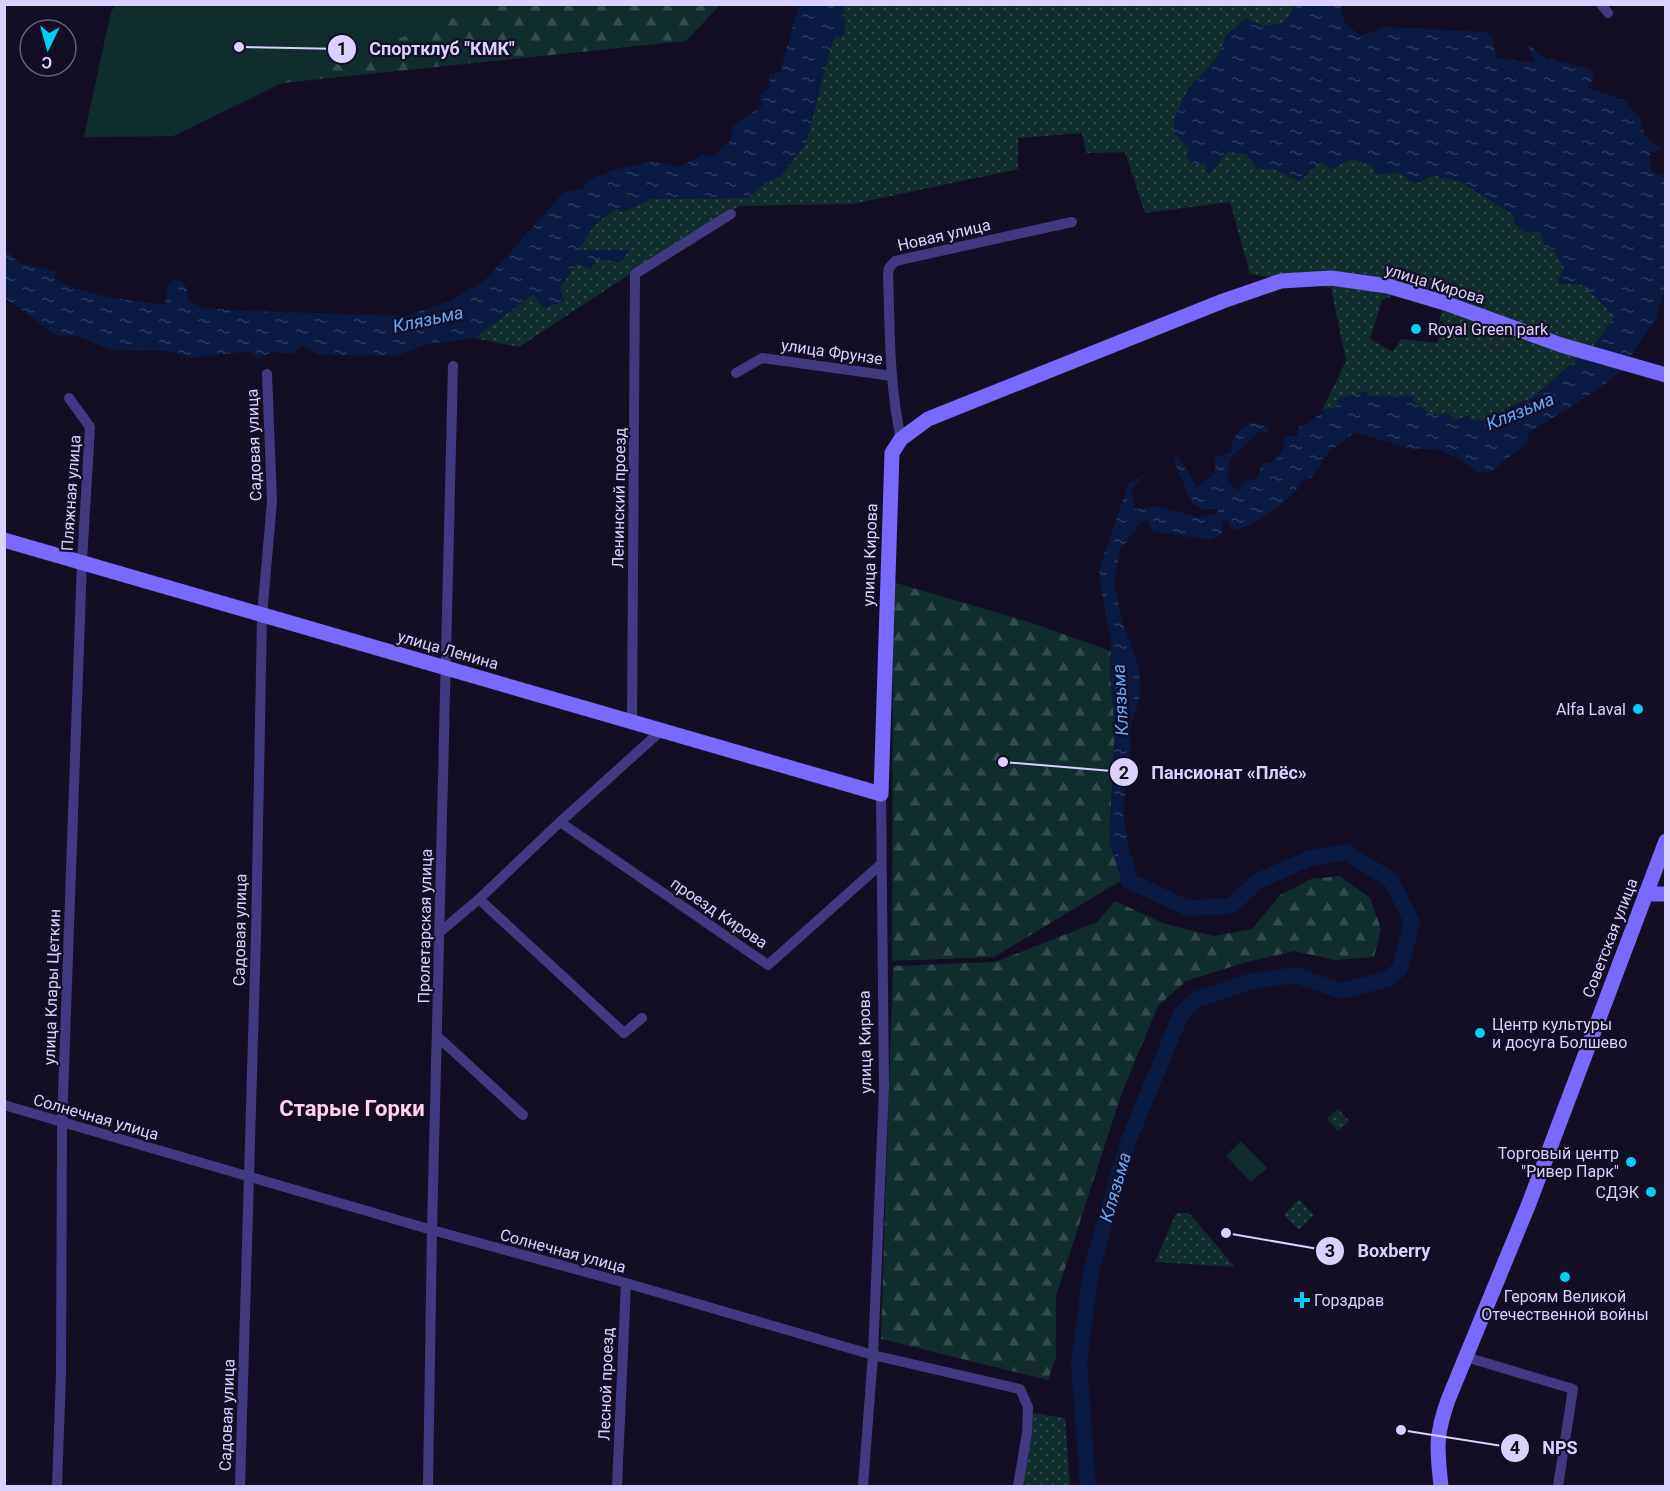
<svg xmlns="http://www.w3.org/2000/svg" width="1670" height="1491" viewBox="0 0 1670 1491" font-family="Roboto,sans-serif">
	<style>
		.green { fill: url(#green-dots); fill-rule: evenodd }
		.forest { fill: url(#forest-firs) }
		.pitch { fill: #112c2d }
		.water { fill: url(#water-ripples) }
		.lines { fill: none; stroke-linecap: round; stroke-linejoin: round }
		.river { stroke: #0a1a40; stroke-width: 16 }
		.street { stroke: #423a81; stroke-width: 10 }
		.secondary { stroke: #7969fd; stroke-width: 15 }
		.poi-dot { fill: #03cdf8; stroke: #130e23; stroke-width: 2 }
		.labels { text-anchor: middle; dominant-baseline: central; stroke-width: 4.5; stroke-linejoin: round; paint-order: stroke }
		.street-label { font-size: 16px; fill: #dad1fe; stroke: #130e23 }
		.poi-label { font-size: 16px; fill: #dad1fe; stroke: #130e23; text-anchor: start }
		.water-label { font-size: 18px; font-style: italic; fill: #61a8fd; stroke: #130e23 }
		.district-label { font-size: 22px; font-weight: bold; fill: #fed3eb; stroke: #130e23 }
		.leader { fill: none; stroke: #dad1fe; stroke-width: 2 }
		.callout-dot { fill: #dad1fe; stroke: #130e23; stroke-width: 2 }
		.mark-label { font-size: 18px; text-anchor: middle; font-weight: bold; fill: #111 }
		.callout-label { font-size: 18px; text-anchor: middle; font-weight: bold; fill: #dad1fe; stroke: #130e23; stroke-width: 4.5; stroke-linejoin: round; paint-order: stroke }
	</style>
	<defs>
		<pattern id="green-dots" width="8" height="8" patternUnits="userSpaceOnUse" patternTransform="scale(1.5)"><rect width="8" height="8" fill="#112c2d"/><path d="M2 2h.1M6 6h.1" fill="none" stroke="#334a4c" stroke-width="1.8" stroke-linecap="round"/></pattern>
		<pattern id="forest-firs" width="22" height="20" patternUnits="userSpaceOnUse" patternTransform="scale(1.5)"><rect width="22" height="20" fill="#112c2d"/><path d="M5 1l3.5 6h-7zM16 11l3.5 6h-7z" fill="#334a4c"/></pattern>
		<pattern id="water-ripples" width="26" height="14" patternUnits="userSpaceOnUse" patternTransform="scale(1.5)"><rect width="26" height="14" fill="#0a1a40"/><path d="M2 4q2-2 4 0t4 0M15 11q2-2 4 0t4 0" fill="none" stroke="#2d3a5d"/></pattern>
	</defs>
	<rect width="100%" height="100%" fill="#130e23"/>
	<!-- green -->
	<path class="green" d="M842 4 1293 5 1292 12 1284 23 1264 26 1246 19 1226 36 1218 57 1188 89 1208 174 1228 151 1247 154 1257 169H1273L1300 181 1322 160 1330 169 1352 159 1372 165 1376 174 1401 172 1418 183 1432 175 1461 182 1540 231 1546 247 1553 249 1564 267 1615 316 1595 344 1532 398 1516 404 1485 421H1455L1449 414C1433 417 1423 412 1412 400L1415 396H1369L1335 408 1322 410 1346 361 1331 288 1250 274 1230 202 1145 213 1125 152 1086 153 1082 133 1018 138V169L853 204 740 206 627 276 519 347 474 338 533 294 544 308 564 301 560 288 577 263 597 259 621 262 629 251H579C590 227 596 223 617 208L623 212 651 199 748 198 765 183 781 176 806 143 830 49 835 36 843 37 845 23ZM1394 295 1443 308 1439 320 1444 322 1437 343 1401 339 1393 352 1370 339 1382 300Z
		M1338 1109 1349 1121 1338 1131 1327 1119Z
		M1299 1199 1314 1215 1299 1230 1284 1215Z
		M1176 1213H1189L1235 1267 1155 1262Z
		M1033 1413 1065 1418 1070 1486H1023Z"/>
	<!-- forest -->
	<path class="forest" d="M116 5H720L686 41 282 83 173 136 84 137 111 12Z
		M893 582 1032 623 1111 651 1110 672 1115 732 1109 842 1122 880 994 957 892 961Z
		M1340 876 1370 898 1381 929 1374 957 1335 960 1294 951 1243 963 1186 981 1158 1006 1121 1095 1056 1296V1357L1048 1380 881 1339 893 966 995 962 1097 922 1115 901 1165 924 1214 936 1252 929 1280 895 1311 879Z"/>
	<!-- pitch -->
	<path class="pitch" d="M116 5V4L487 5 282 83 173 136 84 137 111 12Z
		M1241 1141 1267 1168 1251 1182 1226 1156Z"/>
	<!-- water -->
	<path class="water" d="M799 5H842L845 23 843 37 835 36 830 49 806 143 781 176 765 183 748 198 651 199 623 212 616 208C596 223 590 227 580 250H629L621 262 597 259 591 269 577 263 560 288 564 301 543 308 533 294 474 338 428 344 396 356 319 355 302 346 293 354 273 352 256 359 250 351 192 358 169 351 110 350 81 337 55 335 5 298V250L20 263 55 271V279C87 297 129 300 165 305L168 283 178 278 187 288V300L203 308 248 311 406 316 453 300 485 280 565 191 582 189 588 180 614 170 656 161 680 167 703 154 713 157 730 141 733 125 762 106 759 96 769 87 770 75 780 72Z
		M1293 5H1341L1344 23 1361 36 1385 27 1484 32 1492 36 1496 58 1535 63 1528 44 1544 58 1590 69 1594 76 1588 88 1624 100 1639 117 1645 136 1662 149 1650 153 1651 171 1665 176V290L1656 318 1619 373 1596 391 1528 433 1529 441 1490 472 1477 473 1461 459 1438 450 1407 448 1355 432 1328 453 1311 478 1301 480C1297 499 1251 529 1232 530L1228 520 1222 522V534L1209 540 1151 531 1148 521 1140 522 1120 551 1114 583 1123 624 1139 667 1140 693 1138 704 1131 723 1130 753 1123 813 1134 882 1122 880 1109 842 1115 732 1110 672 1111 641 1100 584 1099 569 1129 483 1144 475 1132 489 1135 509 1159 506 1199 518 1218 513V508L1203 510 1192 504 1173 458 1178 457 1197 487 1215 473V458L1231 452C1231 437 1240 428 1253 422L1267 426 1268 433 1259 432 1230 458 1227 480 1238 491 1245 481 1256 480 1263 463H1272L1282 452 1285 436H1297L1299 427C1316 424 1314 411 1335 408L1339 398 1366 391 1369 396H1416L1413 400C1423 412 1433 417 1449 414L1455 421 1469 414 1471 420 1486 421 1516 404 1532 398 1595 344 1615 316 1582 285 1558 283 1564 267 1553 249 1546 248 1540 232H1525L1514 224V215L1461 182 1432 175 1418 183 1408 181 1401 172 1376 174 1372 165 1352 159 1330 169 1322 160 1300 181 1273 169H1257L1247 154 1227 152 1209 175 1205 163 1193 165 1186 156 1189 149 1173 131 1175 116 1188 89 1218 57 1226 36 1247 19 1264 26 1283 23 1292 12Z"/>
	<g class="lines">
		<!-- river -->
		<path class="river" d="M1088 1486 1079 1362 1091 1271 1128 1142 1181 1014 1195 1000 1249 982 1295 975 1342 991 1387 979 1400 969 1412 922 1391 880 1346 852 1310 858 1258 881 1231 906 1188 908 1129 881 1125 860"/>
		<!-- street -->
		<path class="street" d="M1601 4 1608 13
			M736 373 762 358 892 376
			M901 439C889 385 890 330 888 275L889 268 895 261 1072 222
			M632 722 635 274 731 214
			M560 822 768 965 880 865
			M479 899 624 1033 642 1018
			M440 932 479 899 560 822 662 730
			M438 1037 523 1115
			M4 1105 432 1230 626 1283 873 1355 1020 1389 1028 1407 1027 1433 1018 1486
			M1466 1357 1573 1389 1558 1486
			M57 1486 61 1374 62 1124 82 561 90 427 69 398
			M240 1486 256 935 262 616 272 501 267 374
			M428 1486 432 1230 453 366
			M617 1486 626 1283
			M863 1486 873 1355 884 1087 881 794"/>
		<!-- secondary -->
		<path class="secondary" d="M4 540 881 794 892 453 901 439 928 419 1223 301 1281 281 1331 278 1388 286 1445 303 1561 345 1666 375
			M1645 894H1666
			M1441 1486C1437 1449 1435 1437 1448 1400L1528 1206 1666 841"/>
	</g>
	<!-- markers -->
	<g class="poi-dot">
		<circle cx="1416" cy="329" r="6"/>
		<circle cx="1638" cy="709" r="6"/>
		<circle cx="1480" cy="1033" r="6"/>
		<circle cx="1631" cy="1162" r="6"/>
		<circle cx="1651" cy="1192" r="6"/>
		<circle cx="1565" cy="1277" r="6"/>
		<path d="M1299 1291h6v6h6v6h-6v6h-6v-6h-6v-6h6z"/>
	</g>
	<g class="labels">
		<!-- street labels -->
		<g class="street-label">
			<text transform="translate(944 235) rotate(-13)">Новая улица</text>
			<text transform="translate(1435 284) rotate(17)">улица Кирова</text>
			<text transform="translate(832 352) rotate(8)">улица Фрунзе</text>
			<text transform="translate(254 445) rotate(-92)">Садовая улица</text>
			<text transform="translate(71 493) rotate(-86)">Пляжная улица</text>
			<text transform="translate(619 498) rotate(-89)">Ленинский проезд</text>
			<text transform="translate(870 555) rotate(-88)">улица Кирова</text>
			<text transform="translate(448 650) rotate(16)">улица Ленина</text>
			<text transform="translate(719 913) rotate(34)">проезд Кирова</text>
			<text transform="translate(425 926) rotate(-89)">Пролетарская улица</text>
			<text transform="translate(240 930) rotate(-89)">Садовая улица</text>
			<text transform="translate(1610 938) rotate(-69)">Советская улица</text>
			<text transform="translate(52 987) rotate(-88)">улица Клары Цеткин</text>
			<text transform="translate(865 1042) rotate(-91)">улица Кирова</text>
			<text transform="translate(96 1117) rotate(16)">Солнечная улица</text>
			<text transform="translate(563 1251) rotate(15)">Солнечная улица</text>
			<text transform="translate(606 1384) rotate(-88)">Лесной проезд</text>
			<text transform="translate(227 1415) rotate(-88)">Садовая улица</text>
		</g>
		<!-- poi labels -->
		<g class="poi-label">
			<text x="1428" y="329">Royal Green park</text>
			<text x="1626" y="709" text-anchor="end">Alfa Laval</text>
			<text x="1492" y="1024">Центр культуры<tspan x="1492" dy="18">и досуга Болшево</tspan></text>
			<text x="1619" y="1153" text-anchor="end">Торговый центр<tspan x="1619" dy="18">"Ривер Парк"</tspan></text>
			<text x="1639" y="1192" text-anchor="end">СДЭК</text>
			<text x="1565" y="1296" text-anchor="middle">Героям Великой<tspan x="1565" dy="18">Отечественной войны</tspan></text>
			<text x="1314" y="1300">Горздрав</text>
		</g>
		<!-- water labels -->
		<g class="water-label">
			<text transform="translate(428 319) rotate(-12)">Клязьма</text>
			<text transform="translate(1520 411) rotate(-22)">Клязьма</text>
			<text transform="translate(1120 700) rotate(-93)">Клязьма</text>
			<text transform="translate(1115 1187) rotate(-74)">Клязьма</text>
		</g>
		<!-- district labels -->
		<g class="district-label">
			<text x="352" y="1108">Старые Горки</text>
		</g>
	</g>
	<!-- callouts -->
	<path class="leader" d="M239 47L342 49M1003 762L1124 772M1226 1233L1330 1251M1401 1430L1515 1448"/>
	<g class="callout-dot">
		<circle cx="239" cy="47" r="6"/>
		<circle cx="1003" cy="762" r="6"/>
		<circle cx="1226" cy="1233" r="6"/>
		<circle cx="1401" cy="1430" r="6"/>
		<circle cx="342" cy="49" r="15"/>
		<circle cx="1124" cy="772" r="15"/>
		<circle cx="1330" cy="1251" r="15"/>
		<circle cx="1515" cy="1448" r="15"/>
	</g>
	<g class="mark-label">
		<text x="342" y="55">1</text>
		<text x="1124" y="779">2</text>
		<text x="1330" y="1257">3</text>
		<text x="1515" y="1454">4</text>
	</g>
	<g class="callout-label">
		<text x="442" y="55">Спортклуб "КМК"</text>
		<text x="1229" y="779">Пансионат «Плёс»</text>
		<text x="1394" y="1257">Boxberry</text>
		<text x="1560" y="1454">NPS</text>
	</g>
	<!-- border -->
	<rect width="1670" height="1491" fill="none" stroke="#dad1fe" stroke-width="12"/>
	<!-- north arrow -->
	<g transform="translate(48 48) rotate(185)"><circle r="28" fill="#130e23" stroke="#635c7b" stroke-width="1.5"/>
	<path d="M0-4.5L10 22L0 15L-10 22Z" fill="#03cdf8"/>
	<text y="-9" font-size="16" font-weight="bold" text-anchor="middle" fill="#dad1fe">С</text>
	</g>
</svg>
